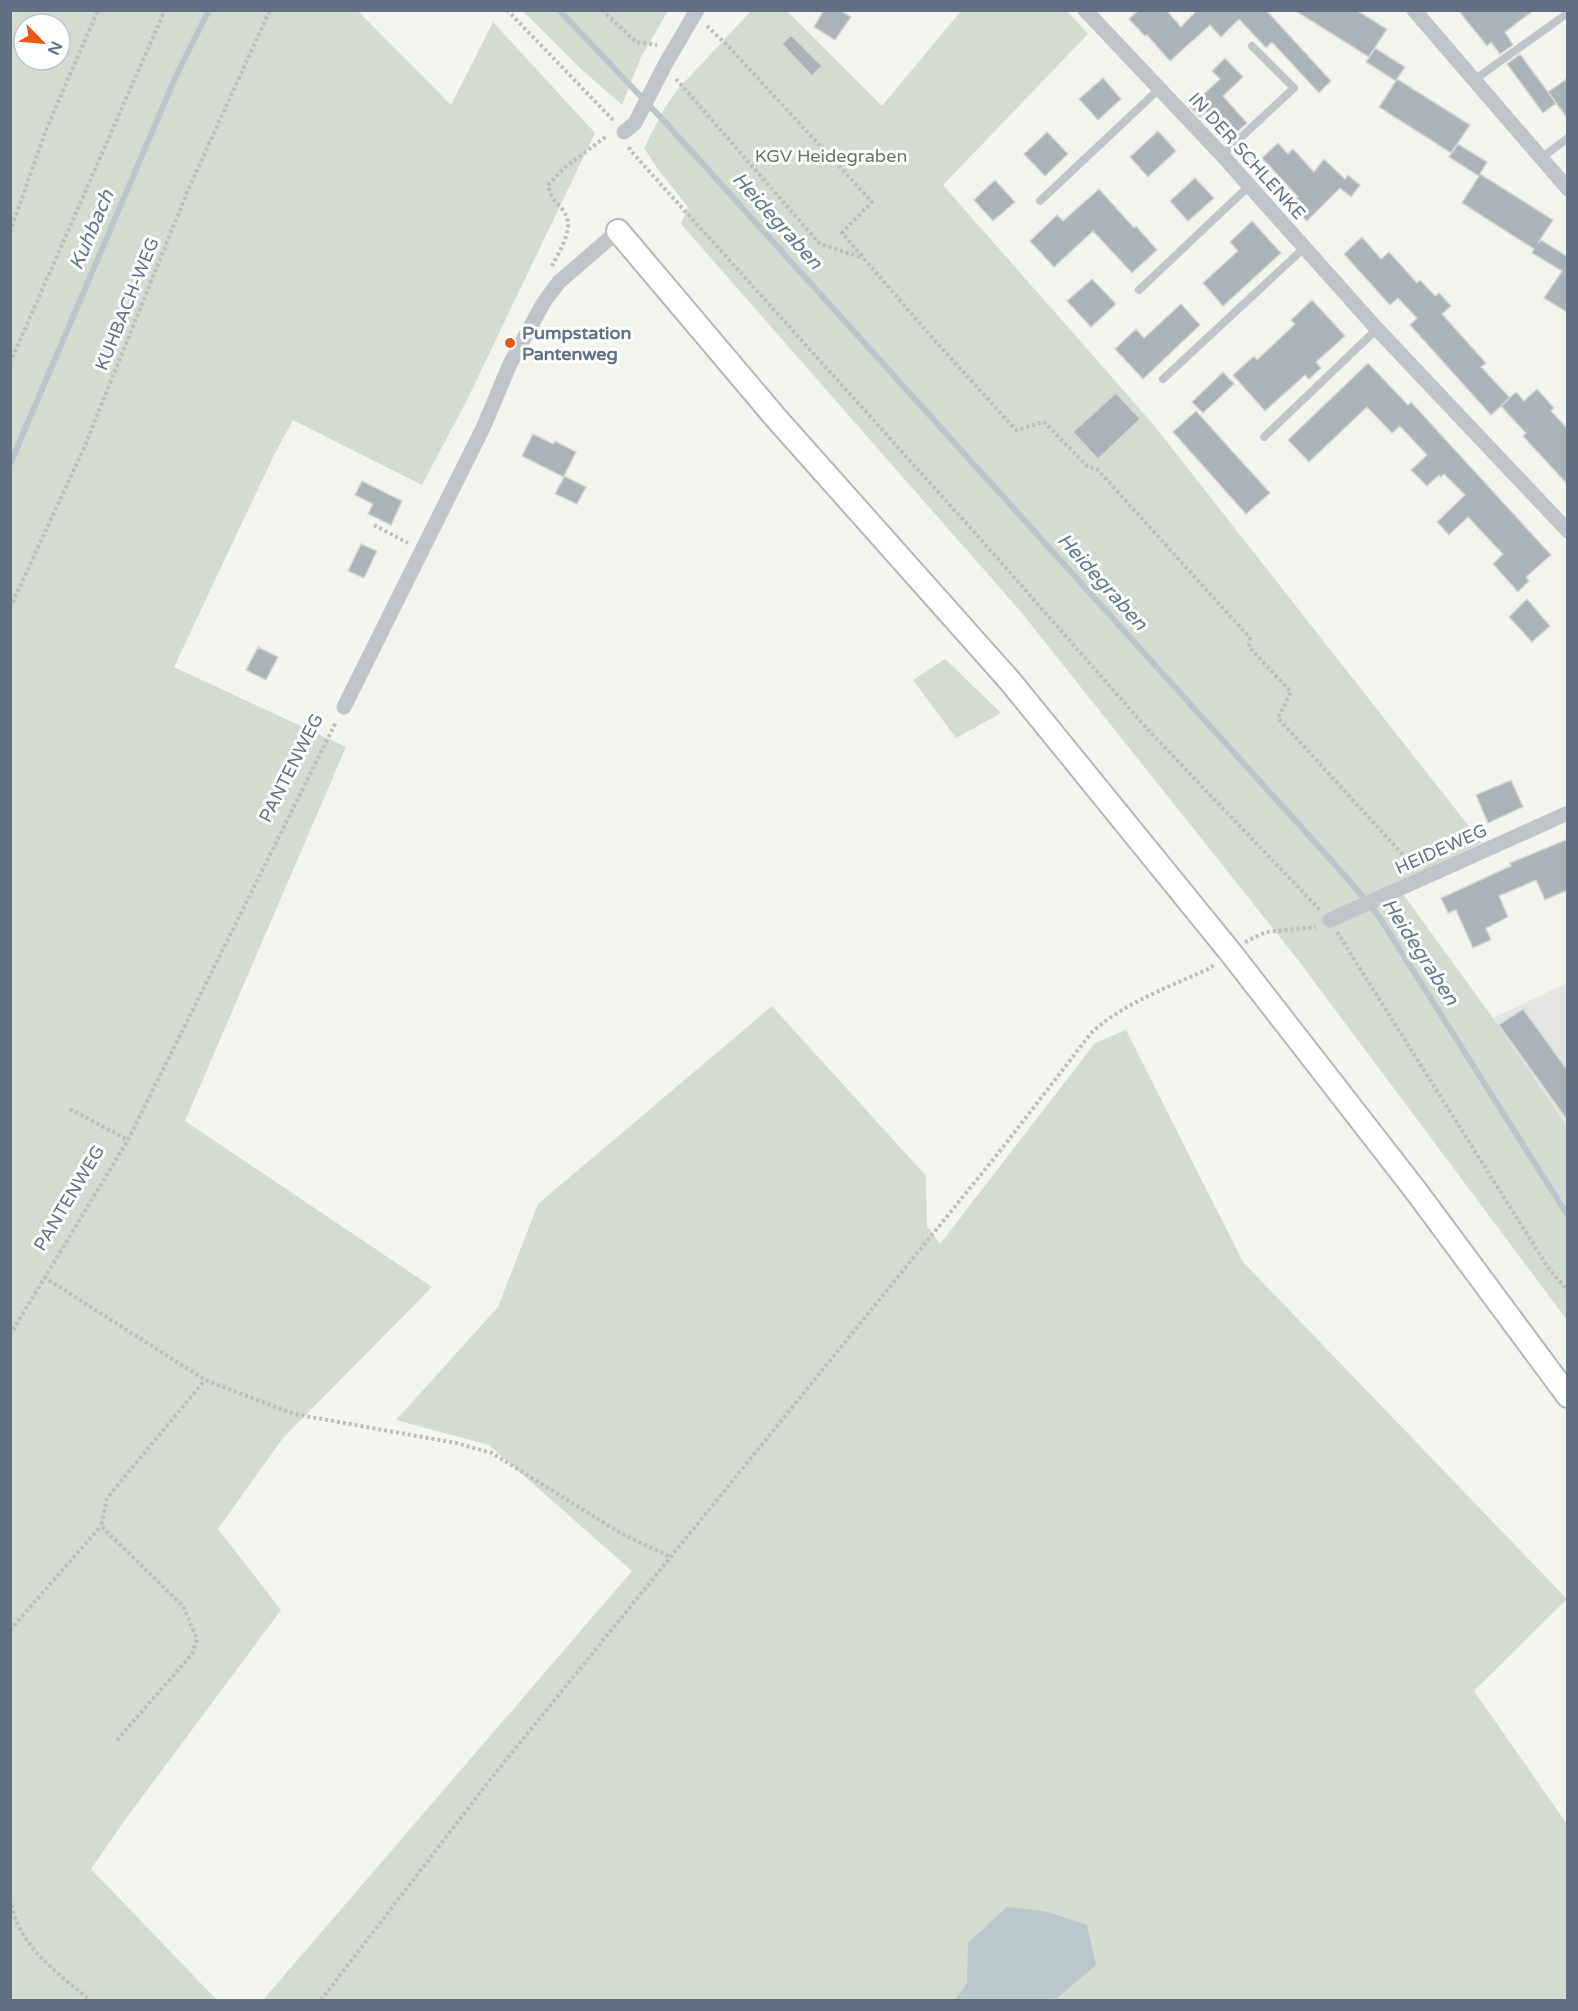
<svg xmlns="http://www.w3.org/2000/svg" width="1578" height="2011" viewBox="0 0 1578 2011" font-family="'Varela Round',sans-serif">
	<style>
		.built { fill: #e4e5e3 }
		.green { fill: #d4dbd0; fill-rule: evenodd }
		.water { fill: #bbc7cc }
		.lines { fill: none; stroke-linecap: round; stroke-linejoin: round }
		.stream { stroke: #bbc7cc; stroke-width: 6 }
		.building { fill: #abb2b8; stroke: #d5d5d2; stroke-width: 1.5 }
		.secondary-casing { stroke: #b3b8bd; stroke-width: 26 }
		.path { stroke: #bdbec0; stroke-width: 4; stroke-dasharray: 3 3; stroke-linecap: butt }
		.service { stroke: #c1c4c8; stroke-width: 8 }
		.minor { stroke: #c1c4c8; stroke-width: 15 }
		.secondary { stroke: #fff; stroke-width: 22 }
		.poi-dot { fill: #ed5817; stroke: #fff; stroke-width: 2 }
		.labels { text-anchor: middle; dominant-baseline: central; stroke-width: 6; stroke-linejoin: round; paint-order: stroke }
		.park-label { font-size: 18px; fill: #637960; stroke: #fff }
		.street-label { font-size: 18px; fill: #617182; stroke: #fff }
		.poi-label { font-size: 18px; font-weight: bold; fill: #617182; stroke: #fff; text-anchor: start }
		.water-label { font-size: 20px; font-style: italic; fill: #617a87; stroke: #fff }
	</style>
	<rect width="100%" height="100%" fill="#f4f4ef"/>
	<!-- built -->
	<path class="built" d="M1567 983V1126L1493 1018Z"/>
	<!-- green -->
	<path class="green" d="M10 11H358L451 105 493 22 595 133 467 400 422 485 293 420 274 455 174 667 346 747 185 1121 432 1287 283 1438 218 1529 281 1610 125 1820 91 1869 217 2000H11ZM24 24H60V60H24Z
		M523 11H668L641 57 622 105 580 68Z
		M751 11H787L882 106 961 11H1067L1088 34 943 185 1153 424 1482 843 1395 883 1493 1018 1567 1126V1320L1298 960 1021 612 681 224 688 207 657 168 644 148 664 109 677 90Z
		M945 659 1001 713 956 738 913 680Z
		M772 1006 926 1176 927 1226 940 1244 1095 1043 1126 1030 1243 1262 1567 1599 1474 1691 1567 1824V2000H263L632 1571 489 1445 396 1420 498 1307 538 1204Z"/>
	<!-- water -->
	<path class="water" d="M1007 1907 1048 1912 1087 1925 1096 1965 1057 1998 1052 2000H955L967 1983 968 1943Z"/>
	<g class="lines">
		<!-- stream -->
		<path class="stream" d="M559 10 665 122 1348 879 1380 918 1568 1216
			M10 464 176 76 209 10"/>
	</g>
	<!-- building -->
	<path class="building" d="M824 10H840L851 17 835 40 814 27Z
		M1139 10H1166L1181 27 1197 10H1266L1331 81 1319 93 1272 42 1266 48 1239 19 1221 37 1210 25 1170 61 1147 35 1145 36 1129 19Z
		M1294 10H1356L1387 29 1369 57Z
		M1458 10H1534L1505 32 1513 45 1500 54 1491 42 1487 46Z
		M791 35 822 66 812 76 782 44Z
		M1375 48 1405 67 1397 79 1470 125 1451 153 1379 107 1396 81 1366 62Z
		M1520 54 1556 103 1543 113 1507 64Z
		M1225 58 1243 77 1223 96 1247 123 1235 134 1220 117 1215 122 1206 112 1200 117 1190 107 1220 79 1212 71Z
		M1103 78 1121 99 1098 120 1079 99Z
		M1568 78V119L1548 92Z
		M1158 131 1176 151 1148 177 1130 157Z
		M1047 132 1068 154 1045 176 1024 154Z
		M1278 143 1288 154 1293 149 1314 172 1324 159 1345 179 1348 175 1360 185 1351 197 1340 188 1307 221 1290 205 1298 197 1262 158Z
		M1458 144 1487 162 1480 174 1553 220 1538 243 1541 240 1568 257V313L1544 298 1562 271 1532 253 1534 249 1462 203 1479 176 1449 157Z
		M1195 178 1214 198 1188 221 1170 201Z
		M995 180 1015 202 993 221 974 200Z
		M1099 189 1134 228 1136 226 1157 250 1132 273 1093 231 1054 267 1030 241 1057 215 1063 221Z
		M1252 221 1281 253 1223 306 1203 283 1238 251 1230 242Z
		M1362 237 1381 259 1389 252 1417 283 1420 280 1435 296 1439 293 1451 306 1442 314 1486 363 1481 367 1510 398 1491 415 1410 325 1417 318 1398 298 1390 305 1344 254Z
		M1092 279 1116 304 1091 327 1067 301Z
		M1312 300 1345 336 1316 362 1321 368 1309 379 1305 375 1265 411 1233 375 1254 356 1257 360 1295 324 1291 320Z
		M1181 304 1200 325 1143 379 1115 349 1136 329 1144 338Z
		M1368 363 1408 405 1411 402 1551 555 1526 577 1529 581 1518 592 1493 564 1503 554 1468 517 1449 535 1437 522 1465 495 1444 474 1441 477 1439 475 1427 486 1411 470 1427 455 1400 426 1392 433 1367 407 1309 462 1288 440Z
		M1223 372 1234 384 1203 413 1192 402Z
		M1537 389 1554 408 1551 411 1568 429V485L1523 436 1526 433 1501 406 1516 392 1524 401Z
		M1116 393 1140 419 1098 459 1073 432Z
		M1196 411 1270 493 1246 514 1173 432Z
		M533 434 553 444 555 441 576 452 564 476 586 487 577 504 555 494 564 477 522 456Z
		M362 481 402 501 391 525 368 514 373 504 355 495Z
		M361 544 377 551 364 578 348 571Z
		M1527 599 1550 626 1532 642 1509 617Z
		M258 647 278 657 266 680 246 670Z
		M1511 780 1523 807 1488 823 1476 795Z
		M1568 839V890L1545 900 1536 880 1499 896 1508 917 1486 928 1491 940 1473 948 1456 910 1448 913 1441 898 1511 866 1510 863Z
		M1523 1009 1568 1071V1121L1499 1025Z"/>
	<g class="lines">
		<!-- secondary casing -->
		<g class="secondary-casing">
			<path id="secondary" d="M618 231 776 418 1010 681 1231 953 1416 1191 1568 1396"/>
		</g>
		<!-- path -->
		<path class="path" d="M507 10 613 120
			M602 10 636 42 657 45
			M707 26 729 47 872 202 842 233 928 333 1016 430 1044 422 1088 467 1097 469 1250 638 1249 647 1291 692 1278 718 1412 865
			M676 79 820 244 863 258
			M629 147 630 150 976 534 1150 732 1320 910
			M10 232 46 130 98 10
			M552 266C560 249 577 226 562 209 555 201 550 196 548 185L563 169 608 135
			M10 363 165 10
			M374 525 408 543
			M10 608 84 448 188 190 270 10
			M1337 932 1549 1269 1568 1291
			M1245 942 1266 932 1316 927
			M70 1109 128 1140
			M44 1277 205 1380 294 1414 456 1443 492 1453 622 1534 671 1557
			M10 1335 128 1140 336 722
			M10 1630 101 1526
			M117 1740 192 1654 197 1639 183 1606 101 1526 107 1498 205 1380
			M10 1899C18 1946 56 1972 90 2000
			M321 2000 493 1776 1000 1151 1092 1032C1126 1002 1167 988 1208 969L1215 964"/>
		<!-- service -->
		<path class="service" d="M1474 80 1568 13
			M1222 155 1294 88 1252 46
			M1541 158 1568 138
			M1040 201 1159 89
			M1139 290 1249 186
			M1163 379 1304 248
			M1264 437 1377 329"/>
		<!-- minor -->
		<path class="minor" d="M1085 10 1222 155 1377 329 1568 531
			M1414 10 1568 189
			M624 132 635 123 666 63 697 10
			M344 707 483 428 510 364 544 302 559 282 618 231
			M1330 920 1568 813"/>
		<!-- secondary -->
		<use href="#secondary" class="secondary"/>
	</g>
	<!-- markers -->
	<circle class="poi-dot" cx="510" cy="343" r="6"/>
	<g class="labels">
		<!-- park labels -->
		<g class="park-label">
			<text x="831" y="156">KGV Heidegraben</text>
		</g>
		<!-- street labels -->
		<g class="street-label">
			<text transform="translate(1247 156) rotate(48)">IN DER SCHLENKE</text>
			<text transform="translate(127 304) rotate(-68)">KUHBACH-WEG</text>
			<text transform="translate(291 768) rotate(-63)">PANTENWEG</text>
			<text transform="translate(1441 849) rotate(-24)">HEIDEWEG</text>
			<text transform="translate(69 1198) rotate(-59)">PANTENWEG</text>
		</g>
		<!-- poi labels -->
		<g class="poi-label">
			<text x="522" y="333">Pumpstation<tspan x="522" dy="21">Pantenweg</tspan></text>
		</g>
		<!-- water labels -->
		<g class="water-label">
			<text transform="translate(777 221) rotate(48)">Heidegraben</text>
			<text transform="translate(92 230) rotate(-67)">Kuhbach</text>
			<text transform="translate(1102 582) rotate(48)">Heidegraben</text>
			<text transform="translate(1420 952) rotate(57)">Heidegraben</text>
		</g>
	</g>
	<!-- border -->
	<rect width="1578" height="2011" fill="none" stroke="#617182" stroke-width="24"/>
	<!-- north arrow -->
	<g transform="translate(42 42) rotate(115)"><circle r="28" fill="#ffffff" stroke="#c0c6cd" stroke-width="1.5"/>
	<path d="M0-4.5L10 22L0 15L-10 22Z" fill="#ed5817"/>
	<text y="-9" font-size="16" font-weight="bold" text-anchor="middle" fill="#617182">N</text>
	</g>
</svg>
